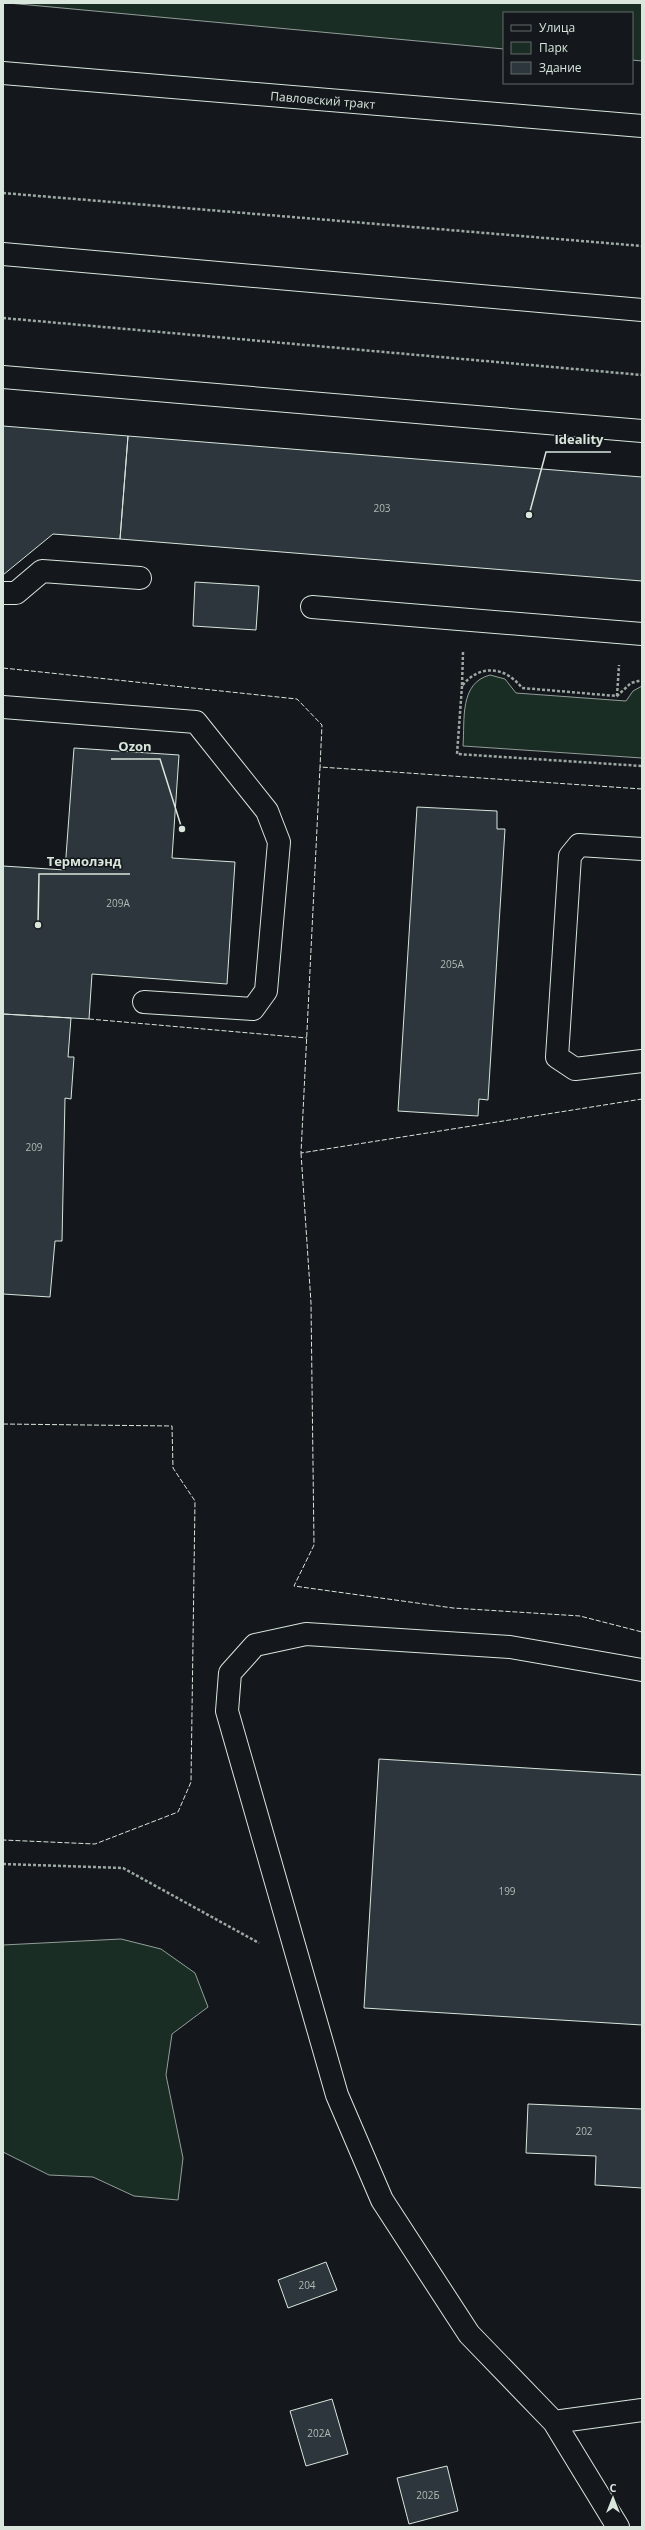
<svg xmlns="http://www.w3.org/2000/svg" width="645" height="2530" viewBox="0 0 645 2530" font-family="'Open Sans',sans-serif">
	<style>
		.green { fill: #1a2d24; stroke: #939e99 }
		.building { fill: #2c363c; stroke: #d8e6dc }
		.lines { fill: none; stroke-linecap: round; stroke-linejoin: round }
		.minor-casing { stroke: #d8e6dc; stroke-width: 24 }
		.major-casing { stroke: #d8e6dc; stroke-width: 24 }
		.path { stroke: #9da8a2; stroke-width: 2.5; stroke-dasharray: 3 2; stroke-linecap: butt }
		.minor { stroke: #14181c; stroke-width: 22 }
		.major { stroke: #14181c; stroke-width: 22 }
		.fence { stroke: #d8e6dc; stroke-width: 1; stroke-dasharray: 5 2; stroke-linecap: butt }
		.labels { text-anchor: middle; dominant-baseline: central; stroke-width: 3; stroke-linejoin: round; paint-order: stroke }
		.number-label { font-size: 10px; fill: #adbab4 }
		.street-label { font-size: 12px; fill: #d8e6dc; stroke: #14181c }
		.leader { fill: none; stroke: #d8e6dc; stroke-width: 1.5 }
		.callout-dot { fill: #d8e6dc; stroke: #14181c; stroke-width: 1.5 }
		.callout-label { font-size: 13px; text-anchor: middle; font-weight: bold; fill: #d8e6dc; stroke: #14181c; stroke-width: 3; stroke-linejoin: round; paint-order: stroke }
	</style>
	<rect width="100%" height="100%" fill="#14181c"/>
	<!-- green -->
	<path class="green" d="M8 3H642V61L632 60V13H504V49Z
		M490 675 505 679 516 693 626 701 633 691 642 686V758L463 746C465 720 459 683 490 675Z
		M121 1939 161 1949 195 1973 208 2007 172 2034 166 2075 183 2158 178 2200 134 2196 93 2177 49 2175 3 2152V1945Z"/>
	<!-- building -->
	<path class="building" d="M3 426 128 436 120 539 53 534 3 575Z
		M128 436 642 477V581L120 539Z
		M195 582 259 586 256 630 193 626Z
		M74 748 179 755 172 858 235 862 227 984 92 974 89 1019 3 1014V866L65 870Z
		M417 807 497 811V829H505L488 1100 479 1099 478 1116 398 1111Z
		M3 1014 71 1018 68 1057H74L71 1099 65 1098 62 1241H55L50 1297 3 1294Z
		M379 1759 642 1775V2025L364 2008Z
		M528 2104 642 2109V2188L595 2185 596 2156 526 2153Z
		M326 2262 337 2290 288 2308 278 2280Z
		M332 2399 348 2454 306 2466 290 2411Z
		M447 2466 458 2511 409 2524 397 2478Z"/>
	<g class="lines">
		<!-- minor casing -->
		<g class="minor-casing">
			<path id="minor" d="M3 254 642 310
				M3 377 642 431
				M3 593H16L42 571 140 578
				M312 607 642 634
				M3 707 196 722 267 811 279 842 266 991 253 1009 144 1002
				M642 849 579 845 570 856 557 1057 575 1069 642 1061
				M554 2422 469 2334 382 2200 337 2095 227 1711 230 1673 255 1645 306 1634 510 1647 642 1670
				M618 2527 554 2422 642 2410"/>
		</g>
		<!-- major casing -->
		<g class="major-casing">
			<g id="major">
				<path id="s1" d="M3 73 642 126"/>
			</g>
		</g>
		<!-- path -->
		<path class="path" d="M3 193 642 246
			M3 318 642 375
			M463 652 462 686C479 664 505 666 522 688L617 696 631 683 642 680
			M462 686 457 754 642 766
			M617 696 619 665
			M3 1864 123 1868 259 1943"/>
		<!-- minor -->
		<use href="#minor" class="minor"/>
		<!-- major -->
		<use href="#major" class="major"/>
		<!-- fence -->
		<path class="fence" d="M3 668 297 699 322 725 320 767
			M642 789 320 767 301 1153 642 1099
			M89 1019 307 1038
			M301 1153 311 1303 314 1545 294 1586 453 1608 580 1616 642 1632
			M3 1424 172 1426 173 1468 195 1501 191 1782 178 1812 95 1844 3 1840"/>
	</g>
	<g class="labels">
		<!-- number labels -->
		<g class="number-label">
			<text x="382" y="508">203</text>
			<text x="118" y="903">209А</text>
			<text x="452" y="964">205А</text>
			<text x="34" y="1147">209</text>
			<text x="507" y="1891">199</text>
			<text x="584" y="2131">202</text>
			<text x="307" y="2285">204</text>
			<text x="319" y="2433">202А</text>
			<text x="428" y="2495">202Б</text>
		</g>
		<!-- street labels -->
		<g class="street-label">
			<text stroke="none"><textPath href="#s1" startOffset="321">Павловский тракт</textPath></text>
		</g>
	</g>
	<!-- callouts -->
	<path class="leader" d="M529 515L546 452H611M182 829L160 759H111M38 925L39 874H130"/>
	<g class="callout-dot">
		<circle cx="529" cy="515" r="4"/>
		<circle cx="182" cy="829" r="4"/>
		<circle cx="38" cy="925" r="4"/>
	</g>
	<g class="callout-label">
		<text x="579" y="444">Ideality</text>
		<text x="135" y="751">Ozon</text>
		<text x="84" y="866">Термолэнд</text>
	</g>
	<!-- border -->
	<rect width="645" height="2530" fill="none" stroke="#d8e6dc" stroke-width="8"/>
	<!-- legend -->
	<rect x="503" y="12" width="130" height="72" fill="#14181c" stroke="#626a69"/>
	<rect x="511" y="25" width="20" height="6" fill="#14181c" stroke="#626a69"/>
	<text x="539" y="32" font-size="12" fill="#d8e6dc">Улица</text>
	<rect x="511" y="42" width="20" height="12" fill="#1a2d24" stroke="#626a69"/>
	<text x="539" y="52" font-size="12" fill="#d8e6dc">Парк</text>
	<rect x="511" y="62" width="20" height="12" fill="#2c363c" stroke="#626a69"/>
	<text x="539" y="72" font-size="12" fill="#d8e6dc">Здание</text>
	<!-- north arrow -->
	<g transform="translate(613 2498)" stroke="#14181c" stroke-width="3" paint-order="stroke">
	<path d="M0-3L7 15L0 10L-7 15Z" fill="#d8e6dc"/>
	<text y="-6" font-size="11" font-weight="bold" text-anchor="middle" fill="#d8e6dc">С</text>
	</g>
</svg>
